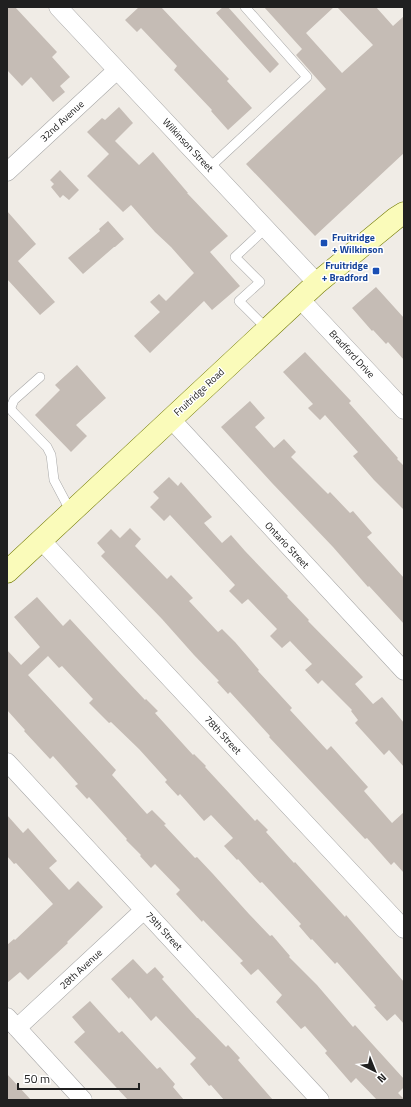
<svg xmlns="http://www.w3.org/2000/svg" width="411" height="1107" viewBox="0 0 411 1107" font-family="'Titillium Web',sans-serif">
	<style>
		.building { fill: #c5bcb5 }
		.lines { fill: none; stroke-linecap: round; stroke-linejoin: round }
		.service-casing { stroke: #a7a7a7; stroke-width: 10 }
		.minor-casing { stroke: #a7a7a7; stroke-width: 19 }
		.secondary-casing { stroke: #727a03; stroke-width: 23 }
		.service { stroke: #fff; stroke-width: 9 }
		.minor { stroke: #fff; stroke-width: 18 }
		.secondary { stroke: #fafbba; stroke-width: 22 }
		.transit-dot { fill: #1a4fb4; stroke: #fff; stroke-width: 1.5 }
		.labels { text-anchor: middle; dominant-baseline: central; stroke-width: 3; stroke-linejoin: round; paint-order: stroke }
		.street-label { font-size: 10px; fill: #202020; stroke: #fff }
		.transit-label { font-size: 10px; font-weight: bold; fill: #164399; stroke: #fff; text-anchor: start }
	</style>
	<rect width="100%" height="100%" fill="#f0ece6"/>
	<!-- building -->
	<path class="building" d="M7 7H15L57 52 52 57 70 77 60 86 65 92 53 102 31 77 22 86 7 70Z
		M139 7H161L229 79 227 81 252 108 228 130 211 111 212 110 174 70 177 66 141 28 137 32 125 20Z
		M223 7H228L279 64 270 73 216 13Z
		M264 7H334L306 33 342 73 373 45 337 7H376L393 26 404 16V153L315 236 246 164 326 89 296 55 302 49Z
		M119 107 133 123 115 141 139 165 153 152 188 193H187L228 236 210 252 240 286 212 310 204 301 150 353 134 336 160 312 150 302 159 294 166 301 194 273 171 247 155 232 131 205 123 212 87 176 109 154 87 132 102 118 105 120Z
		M60 170 79 190 69 200 63 195 60 198 51 187 54 184 50 180Z
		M7 211 36 244 18 261 55 302 40 315 7 279Z
		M108 221 124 239 115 247H114L83 274 68 258 100 231 99 229Z
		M376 287 404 318V360L388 342 386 344 373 330 372 331 352 308Z
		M305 352 351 401 349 403 398 458 397 459 404 466V510L374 480 353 456 358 452 325 415 320 420 308 408 313 404 283 372Z
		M77 365 106 398 76 425 87 436 71 452 35 415 60 390 55 385Z
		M250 401 265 418 255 427 274 448 284 439 296 452 291 457 328 494 330 492 350 513 353 511 372 533 367 537 404 578V624L369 586 368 587 333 547 272 483 221 427Z
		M169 477 178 486 181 482 212 517 204 523 222 543 231 535 245 551 288 596 287 597 309 620 308 621 363 677 355 684 373 704 382 697 395 712 404 723V767L389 750 384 755 355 723 358 720 351 711 352 710 322 680 318 684 305 670 312 664 290 641 282 648 270 636 277 629 248 599 242 604 229 591 235 585 170 515 164 521 150 507 159 498 153 492Z
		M130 528 141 539 135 546 167 579 171 575 193 598 189 601 218 632 222 629 235 642 259 670 258 671 292 708 290 710 327 750 331 746 368 787 364 791 392 823 404 812V873L394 862 391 865 367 838 365 839 269 737 270 736 230 692 228 694 217 682 219 681 194 655 162 619 101 556 105 552 97 543 111 529 120 538Z
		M37 597 63 626 70 619 116 669 145 700 146 699 158 711 155 713 193 755 194 754 206 766 205 767 255 821 257 819 268 830 266 832 294 863 295 862 345 917 346 915 404 982V1024L395 1014 387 1021 374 1007 376 1006 337 962 335 964 312 939 311 940 299 926 301 924 262 882 260 883 238 859 237 860 224 846 233 838 211 815 204 821 180 794 178 796 165 782 167 780 139 749 111 722 109 723 89 703 93 699 62 666 59 668 48 656 28 675 116 770 112 775 147 814 152 810 166 824 164 825 195 858 197 857 213 874 249 914 270 936 272 935 290 956 289 957 317 985 353 1027 355 1025 404 1079V1087L398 1093 404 1099V1100H377L356 1078 351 1083 325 1053 327 1051 305 1026 301 1029 276 1002 282 995 258 969 251 975 240 963 243 961 203 920 202 922 176 894 180 890 155 864 151 868 140 856 141 855 126 840 127 839 89 797 87 799 75 786 78 784 53 756 50 759 24 731 25 730 7 710V650L21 665 40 647 14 617Z
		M7 815 23 833 28 828 57 861 49 868 69 890 78 881 103 907 67 942 68 943 28 980 20 972 7 983V945L14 939 15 940 53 904 16 863 14 864 7 856Z
		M133 959 147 974 155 967 164 977 162 979 197 1018H198L226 1047 228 1045 240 1058 238 1060 273 1100H224L211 1085 209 1086 190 1064 196 1058 156 1016 151 1021 130 997 129 999 111 979Z
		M90 1001 119 1033 122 1031 157 1069 160 1067 175 1084 173 1087 184 1100H128L74 1042 85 1032 72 1017Z
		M7 1074 31 1100H7Z"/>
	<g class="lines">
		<!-- service casing -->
		<g class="service-casing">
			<path id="service" d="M209 168 307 77 245 7
				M266 228 235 257 260 282 239 301 267 329
				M40 377 14 400 11 407 12 411 47 447 51 455 54 480 71 512"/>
		</g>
		<!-- minor casing -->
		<g class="minor-casing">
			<path id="minor" d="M58 7 317 283
				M7 172 117 70
				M300 299 404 410
				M171 419 404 671
				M41 540 404 929
				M7 762 320 1100
				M7 1017 83 1100
				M17 1028 144 910"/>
		</g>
		<!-- secondary casing -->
		<g class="secondary-casing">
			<path id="secondary" d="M7 572 317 283 396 218 404 213"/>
		</g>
		<!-- service -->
		<use href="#service" class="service"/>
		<!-- minor -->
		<use href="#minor" class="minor"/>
		<!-- secondary -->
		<use href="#secondary" class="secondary"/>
	</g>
	<!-- markers -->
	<g class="transit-dot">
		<rect x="320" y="239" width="8" height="8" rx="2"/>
		<rect x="372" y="267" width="8" height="8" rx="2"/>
	</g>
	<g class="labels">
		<!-- street labels -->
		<g class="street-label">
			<text transform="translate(62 121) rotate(-43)">32nd Avenue</text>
			<text transform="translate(188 145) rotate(47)">Wilkinson Street</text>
			<text transform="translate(352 354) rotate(47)">Bradford Drive</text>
			<text transform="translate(199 392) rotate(-43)">Fruitridge Road</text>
			<text transform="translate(287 545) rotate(47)">Ontario Street</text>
			<text transform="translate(223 735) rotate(47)">78th Street</text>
			<text transform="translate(164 931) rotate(47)">79th Street</text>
			<text transform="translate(81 969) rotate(-43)">28th Avenue</text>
		</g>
		<!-- transit labels -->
		<g class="transit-label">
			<text x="332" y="237">Fruitridge<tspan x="332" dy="12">+ Wilkinson</tspan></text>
			<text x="368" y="265" text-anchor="end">Fruitridge<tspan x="368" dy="12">+ Bradford</tspan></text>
		</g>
	</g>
	<!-- border -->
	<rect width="411" height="1107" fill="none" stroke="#202020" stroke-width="16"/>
	<!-- north arrow -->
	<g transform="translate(375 1071) rotate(137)" stroke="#ffffff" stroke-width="3" paint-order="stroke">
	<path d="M0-3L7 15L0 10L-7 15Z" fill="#202020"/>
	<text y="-6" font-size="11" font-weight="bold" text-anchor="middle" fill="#202020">N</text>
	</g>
	<!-- scale -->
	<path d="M18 1083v6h121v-6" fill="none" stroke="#202020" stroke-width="2"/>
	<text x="24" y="1083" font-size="12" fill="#202020" stroke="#ffffff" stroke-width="3" paint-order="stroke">50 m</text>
</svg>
